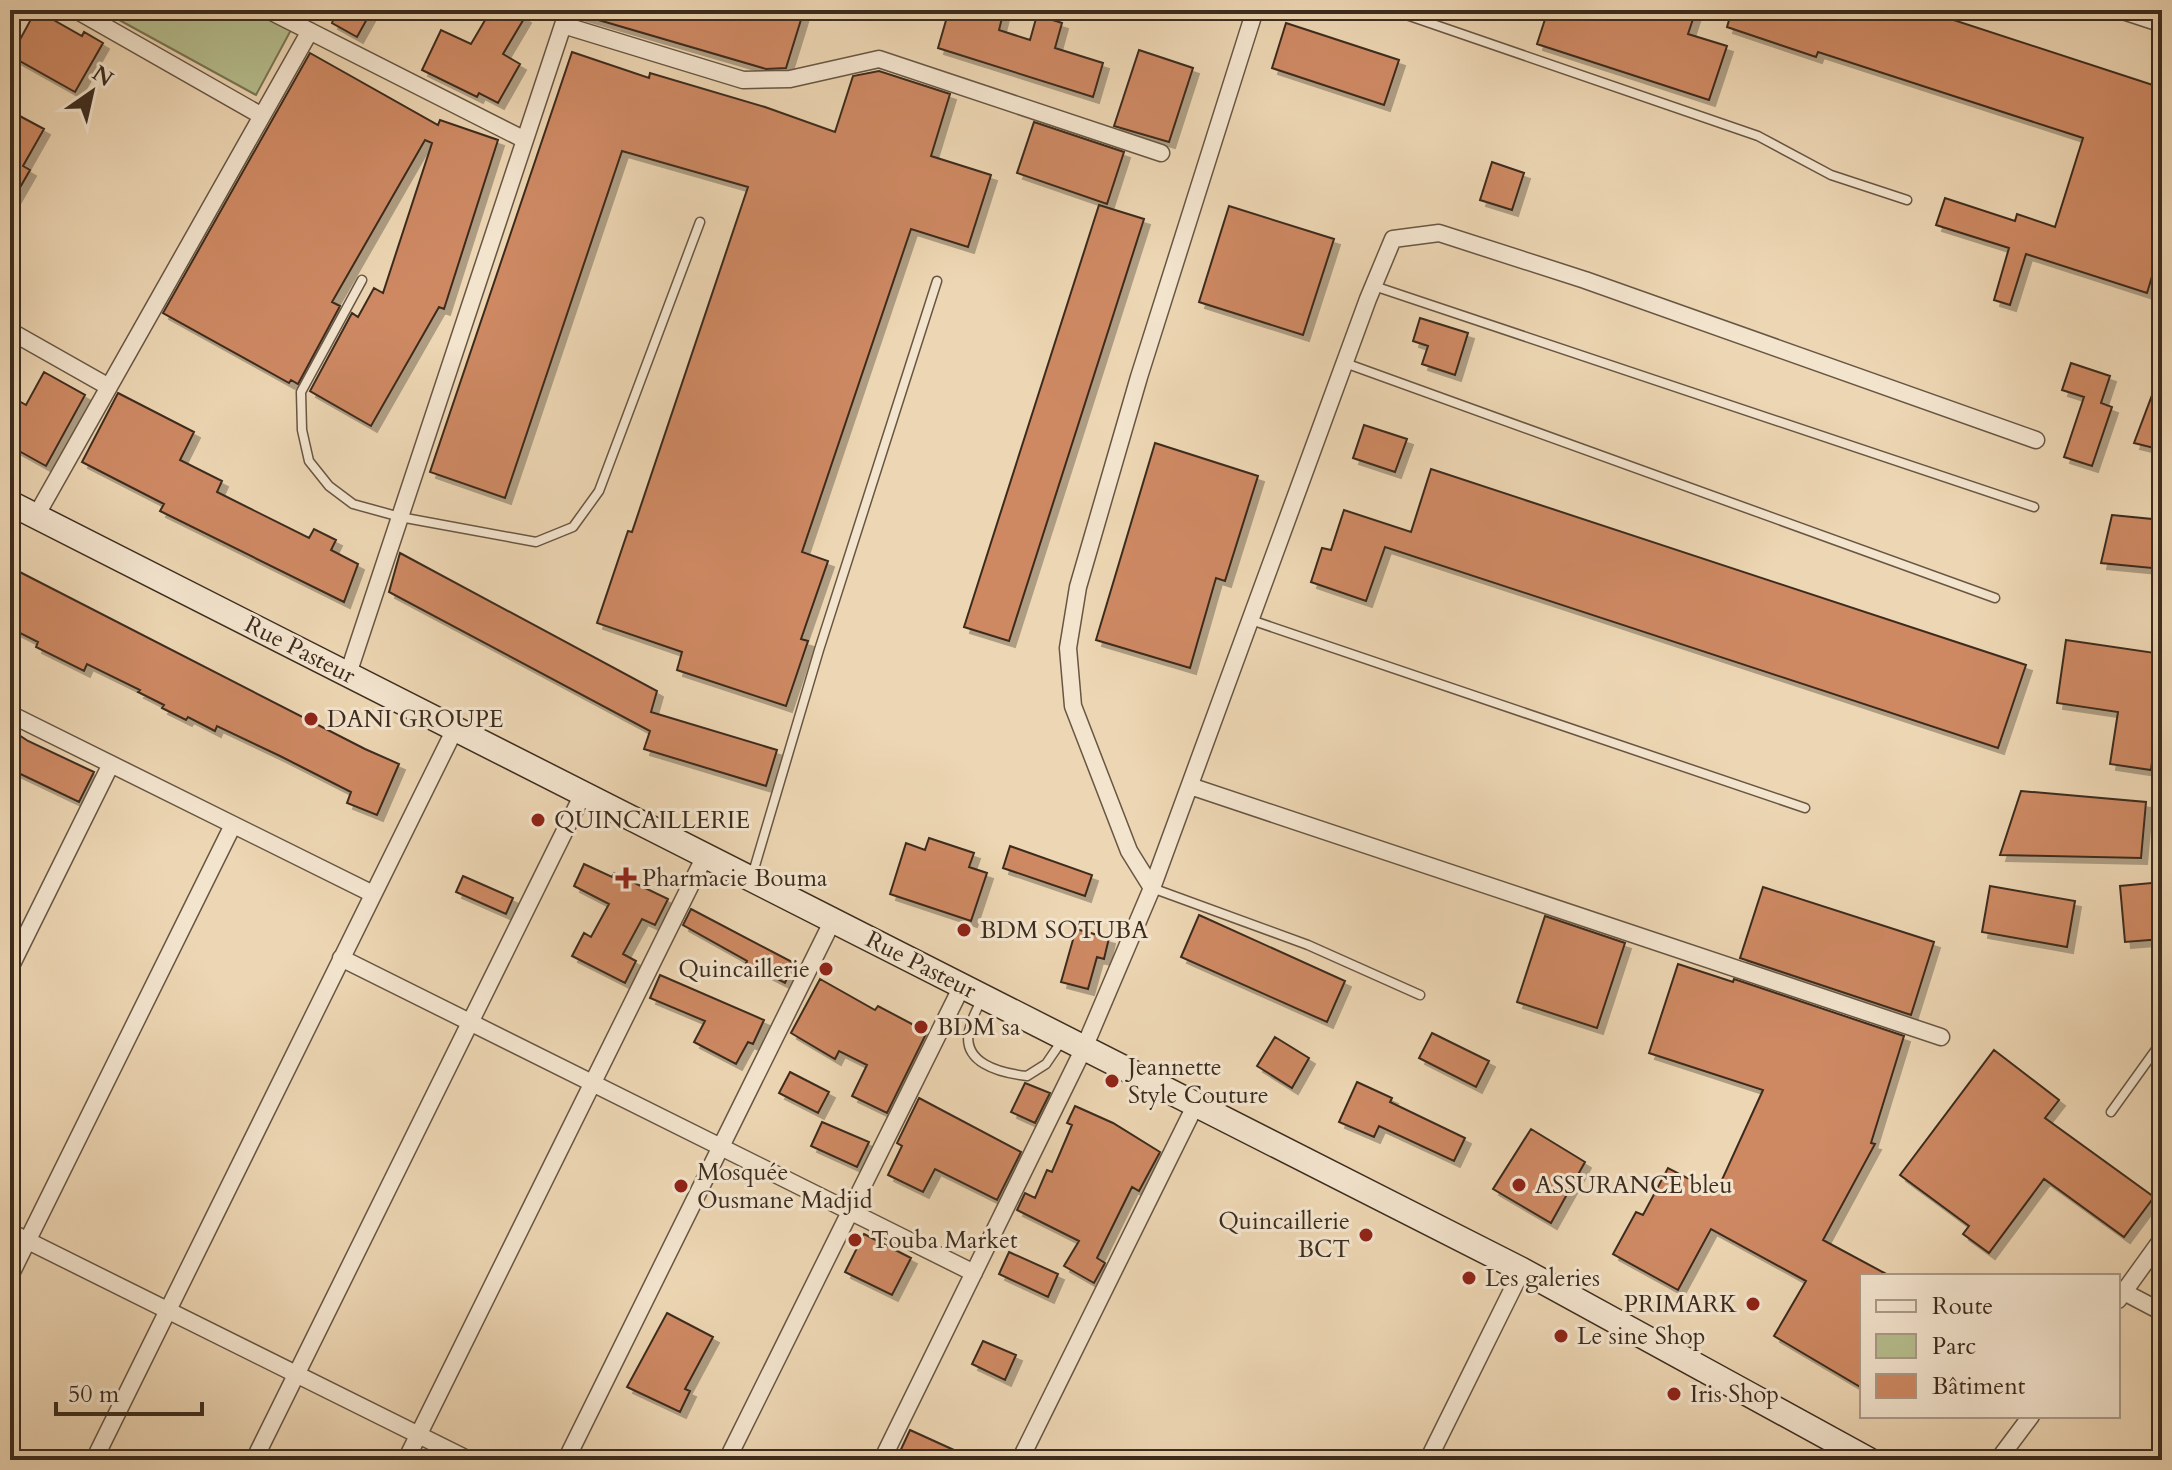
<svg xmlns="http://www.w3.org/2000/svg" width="2172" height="1470" viewBox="0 0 2172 1470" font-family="Cardo,serif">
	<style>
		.green { fill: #b6be8e; stroke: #797556; stroke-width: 2 }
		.building { fill: #ce8963; stroke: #3c2c1e; stroke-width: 2; filter: url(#shadow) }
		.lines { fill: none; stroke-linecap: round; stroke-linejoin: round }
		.service-casing { stroke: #685643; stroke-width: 11 }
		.minor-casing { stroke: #685643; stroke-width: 19 }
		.secondary-casing { stroke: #3c2c1e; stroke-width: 27 }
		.service { stroke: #f3e4ce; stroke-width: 8 }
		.minor { stroke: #f3e4ce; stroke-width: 16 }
		.secondary { stroke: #f3e4ce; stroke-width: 24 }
		.poi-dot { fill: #8f2418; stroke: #f3e4ce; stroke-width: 3 }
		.labels { text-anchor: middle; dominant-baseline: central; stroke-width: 6; stroke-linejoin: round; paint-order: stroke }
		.street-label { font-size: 24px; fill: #3c2c1e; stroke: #f3e4ce }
		.poi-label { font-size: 24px; fill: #3c2c1e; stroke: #f3e4ce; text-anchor: start }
	</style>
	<defs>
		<filter id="shadow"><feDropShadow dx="6" dy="6" stdDeviation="0" flood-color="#0004"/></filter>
	</defs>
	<rect width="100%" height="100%" fill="#edd6b3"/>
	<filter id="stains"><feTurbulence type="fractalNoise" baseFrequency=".0025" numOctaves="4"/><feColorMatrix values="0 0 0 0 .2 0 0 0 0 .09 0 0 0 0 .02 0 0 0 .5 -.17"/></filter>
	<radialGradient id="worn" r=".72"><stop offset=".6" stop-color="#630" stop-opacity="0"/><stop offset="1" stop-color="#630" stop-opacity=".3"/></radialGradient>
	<!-- green -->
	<path class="green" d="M101 10H249L291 30 256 95Z"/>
	<!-- building -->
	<path class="building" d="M36 10 82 36 84 32 103 43 75 92 11 56Z
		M337 10H372L357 37 332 23Z
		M491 10H513L525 17 503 54 520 64 498 103 479 93 477 97 422 70 441 30 471 44Z
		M579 10H804L786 68 766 69 578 14Z
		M949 10H1004L999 30 1030 40 1037 15 1062 23 1055 48 1103 63 1093 97 938 48Z
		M1548 10H1617L1633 15 1634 10H1696L1688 34 1727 46 1709 100 1537 44Z
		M1732 10H1923L2162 88V244L2147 293 2026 254 2010 305 1994 300 2009 248 1936 225 1945 198 2015 221 2017 214 2055 227 2083 138 1818 52 1816 57 1727 27Z
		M1286 23 1399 60 1384 105 1272 68Z
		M1139 50 1193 68 1169 142 1114 126Z
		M572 52 649 78 650 73 765 107 835 132 853 76 879 71 950 94 931 156 991 175 968 247 911 229 802 552 828 561 801 639 808 641 786 706 677 670 682 652 597 623 628 531 632 532 748 187 622 151 505 498 430 472Z
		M310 53 438 125 440 120 498 140 444 309 439 307 371 426 310 391 352 313 358 317 374 288 383 293 432 143 425 140 332 302 340 306 298 384 291 380 289 383 163 313Z
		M16 114 44 129 23 166 30 170 10 205V124Z
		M1034 122 1124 152 1107 204 1017 173Z
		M1492 162 1524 173 1512 210 1480 200Z
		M1099 205 1144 219 1009 641 964 627Z
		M1229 206 1334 239 1303 335 1199 302Z
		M1420 318 1468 333 1455 375 1422 364 1428 346 1413 341Z
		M2071 363 2110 376 2101 403 2112 407 2092 466 2064 457 2084 397 2062 390Z
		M44 372 85 395 46 466 10 446V396L26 405Z
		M2160 374H2162V450L2134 443Z
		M118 393 194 432 180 460 222 481 217 492 309 538 314 529 336 540 331 550 358 564 344 602 160 511 164 504 82 462Z
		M1364 425 1407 439 1395 472 1353 458Z
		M1155 443 1258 476 1225 581 1216 578 1190 668 1096 640Z
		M1431 469 2026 665 1998 748 1385 547 1366 601 1311 582 1322 548 1331 550 1344 510 1411 532Z
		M2112 515 2162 520V569L2101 563Z
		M400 553 657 691 651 712 777 750 766 786 644 749 650 731 389 592Z
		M10 567 365 749 399 764 377 815 347 803 351 792 280 756 217 726 215 731 188 717 186 720 162 708 164 705 138 692 140 690 87 664 84 671 36 647 38 642 10 628Z
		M2066 640 2162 654V719L2158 718 2151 770 2110 764 2118 712 2057 703Z
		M10 729 28 741 94 772 79 802 10 769Z
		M2021 791 2146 802 2141 858 2000 855Z
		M929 838 974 853 969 867 987 873 971 921 890 894 906 843 925 850Z
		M1010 846 1092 875 1085 896 1003 868Z
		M584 864 612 877 614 873 668 899 655 925 642 919 623 954 636 961 625 983 572 956 584 933 591 937 609 904 574 886Z
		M463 876 513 898 506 914 456 892Z
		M2162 882V939L2125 942 2120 886Z
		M1990 886 2075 901 2067 947 1982 932Z
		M1763 887 1934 942 1911 1015 1740 958Z
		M691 909 794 963 785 983 746 963 747 961 683 925Z
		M1199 915 1345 981 1327 1022 1181 957Z
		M1545 916 1625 943 1597 1028 1517 1002Z
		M1076 929 1109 938 1104 959 1097 957 1088 989 1061 982Z
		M1678 964 1733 982 1734 979 1904 1036 1871 1143 1875 1144 1823 1240 1890 1276H1862V1388L1774 1336 1806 1281 1711 1229 1678 1290 1613 1254 1636 1212 1643 1215 1668 1168 1716 1193 1763 1090 1649 1053Z
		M660 975 764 1020 753 1044 748 1042 736 1064 694 1042 705 1021 650 998Z
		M820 979 875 1010 878 1006 927 1032 887 1113 852 1096 867 1065 839 1051 835 1059 791 1033Z
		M1432 1033 1489 1061 1476 1087 1419 1058Z
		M1275 1037 1309 1058 1292 1088 1257 1066Z
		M1994 1050 2059 1100 2045 1118 2154 1197 2124 1237 2044 1179 1989 1253 1963 1234 1969 1226 1900 1175Z
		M790 1072 829 1092 818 1113 779 1093Z
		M1357 1082 1392 1098 1390 1102 1465 1138 1454 1161 1379 1126 1374 1137 1339 1122Z
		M1025 1083 1050 1093 1035 1123 1011 1112Z
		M919 1098 1021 1152 997 1200 935 1169 923 1192 888 1175 902 1146 897 1143Z
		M1075 1106 1113 1123 1160 1152 1139 1191 1132 1187 1097 1258 1105 1263 1094 1283 1064 1266 1079 1241 1017 1210 1025 1193 1035 1198 1047 1170 1052 1172 1072 1125 1067 1123Z
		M822 1122 869 1142 857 1167 811 1146Z
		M1531 1129 1585 1162 1551 1223 1493 1189Z
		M864 1234 911 1258 892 1295 845 1272Z
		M1009 1252 1058 1274 1048 1297 999 1274Z
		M667 1313 713 1337 685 1389 690 1391 680 1412 627 1387Z
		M983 1341 1016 1355 1005 1380 972 1364Z
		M910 1430 976 1460H896Z"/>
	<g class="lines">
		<!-- service casing -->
		<g class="service-casing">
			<path id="service" d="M1227 10 1252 17
				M1392 10 1758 136 1831 175 1907 200
				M2107 10 2162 28
				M362 280 301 392 302 430 309 461 329 486 353 504 400 517 536 542 573 527 599 491 700 222
				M1374 286 2034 507
				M1345 363 1995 598
				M1251 620 1805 808
				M752 876 819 650 937 281
				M1152 888 1308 945 1420 995
				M982 998C978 1008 972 1017 970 1027 959 1063 1000 1073 1027 1076L1046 1064 1061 1042
				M2111 1112 2162 1041"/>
		</g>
		<!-- minor casing -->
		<g class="minor-casing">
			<path id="minor" d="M76 10 262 116
				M268 10 525 140
				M563 25 743 80 790 79 879 59 1161 153
				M10 331 109 387
				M36 516 310 31
				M348 674 568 10
				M10 714 373 894
				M1190 786 1941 1037
				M1152 888 1129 851 1073 706 1068 648 1078 587 1139 377 1255 10
				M341 958 974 1273
				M10 968 111 764
				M10 1232 469 1460
				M10 1276 233 825
				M2124 1292 2162 1312
				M2118 1300 2162 1239
				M94 1460 455 729
				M254 1460 583 794
				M406 1460 705 856
				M566 1460 833 920
				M727 1460 962 986
				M882 1460 1084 1048 1152 888 1368 299 1393 239 1439 233 1585 280 2036 440
				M1020 1460 1196 1104
				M1428 1460 1522 1270
				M1998 1460 2031 1416"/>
		</g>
		<!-- secondary casing -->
		<g class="secondary-casing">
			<path id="secondary" d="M10 503 1522 1270 1869 1460"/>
		</g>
		<!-- service -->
		<use href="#service" class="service"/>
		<!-- minor -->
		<use href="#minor" class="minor"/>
		<!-- secondary -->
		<use href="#secondary" class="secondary"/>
	</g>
	<!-- markers -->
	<g class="poi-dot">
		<circle cx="311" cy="719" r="8"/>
		<circle cx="538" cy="820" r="8"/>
		<path d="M622 866h8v8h8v8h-8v8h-8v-8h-8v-8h8z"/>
		<circle cx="964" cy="930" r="8"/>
		<circle cx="826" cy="969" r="8"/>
		<circle cx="921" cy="1027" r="8"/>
		<circle cx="1112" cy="1081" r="8"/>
		<circle cx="1519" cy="1185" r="8"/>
		<circle cx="681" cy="1186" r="8"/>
		<circle cx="1366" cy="1235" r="8"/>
		<circle cx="855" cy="1240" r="8"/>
		<circle cx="1469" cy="1278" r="8"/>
		<circle cx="1753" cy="1304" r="8"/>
		<circle cx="1561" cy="1336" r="8"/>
		<circle cx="1674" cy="1394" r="8"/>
	</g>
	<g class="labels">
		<!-- street labels -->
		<g class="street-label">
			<text transform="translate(300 650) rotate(27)">Rue Pasteur</text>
			<text transform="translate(921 965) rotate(27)">Rue Pasteur</text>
		</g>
		<!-- poi labels -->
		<g class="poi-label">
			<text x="327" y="719">DANI GROUPE</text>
			<text x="554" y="820">QUINCAILLERIE</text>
			<text x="642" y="878">Pharmacie Bouma</text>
			<text x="980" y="930">BDM SOTUBA</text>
			<text x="810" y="969" text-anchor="end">Quincaillerie</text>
			<text x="937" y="1027">BDM sa</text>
			<text x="1128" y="1067">Jeannette<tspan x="1128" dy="28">Style Couture</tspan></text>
			<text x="697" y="1172">Mosquée<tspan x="697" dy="28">Ousmane Madjid</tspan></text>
			<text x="1535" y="1185">ASSURANCE bleu</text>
			<text x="1350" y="1221" text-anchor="end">Quincaillerie<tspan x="1350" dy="28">BCT</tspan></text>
			<text x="871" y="1240">Touba Market</text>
			<text x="1485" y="1278">Les galeries</text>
			<text x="1737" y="1304" text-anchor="end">PRIMARK</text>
			<text x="1577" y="1336">Le sine Shop</text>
			<text x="1690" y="1394">Iris Shop</text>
		</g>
	</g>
	<!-- margin -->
	<rect width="2172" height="1470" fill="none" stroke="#edd6b3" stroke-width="40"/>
	<rect x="12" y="12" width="2148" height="1446" fill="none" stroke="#3c2c1e" stroke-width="4"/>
	<rect x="20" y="20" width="2132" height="1430" fill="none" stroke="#3c2c1e" stroke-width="2"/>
	<!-- legend -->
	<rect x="1860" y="1274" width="260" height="144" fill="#f3e4ce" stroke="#aa9a88" stroke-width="2"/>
	<rect x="1876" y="1300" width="40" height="12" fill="#f3e4ce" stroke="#aa9a88" stroke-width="2"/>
	<text x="1932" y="1314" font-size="24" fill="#3c2c1e">Route</text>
	<rect x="1876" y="1334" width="40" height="24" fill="#b6be8e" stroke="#aa9a88" stroke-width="2"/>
	<text x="1932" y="1354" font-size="24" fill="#3c2c1e">Parc</text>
	<rect x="1876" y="1374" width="40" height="24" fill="#ce8963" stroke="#aa9a88" stroke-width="2"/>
	<text x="1932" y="1394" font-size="24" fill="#3c2c1e">Bâtiment</text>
	<!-- north arrow -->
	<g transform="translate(92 92) rotate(34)" stroke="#f3e4ce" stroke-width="6" paint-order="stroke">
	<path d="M0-6L14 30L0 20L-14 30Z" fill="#3c2c1e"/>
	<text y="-12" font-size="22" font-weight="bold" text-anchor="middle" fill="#3c2c1e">N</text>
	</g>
	<!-- scale -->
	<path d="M56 1402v12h146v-12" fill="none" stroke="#3c2c1e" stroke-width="4"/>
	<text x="68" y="1402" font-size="24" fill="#3c2c1e" stroke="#f3e4ce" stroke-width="6" paint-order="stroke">50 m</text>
	<rect width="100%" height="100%" filter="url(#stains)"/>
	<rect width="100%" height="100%" fill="url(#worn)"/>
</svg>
